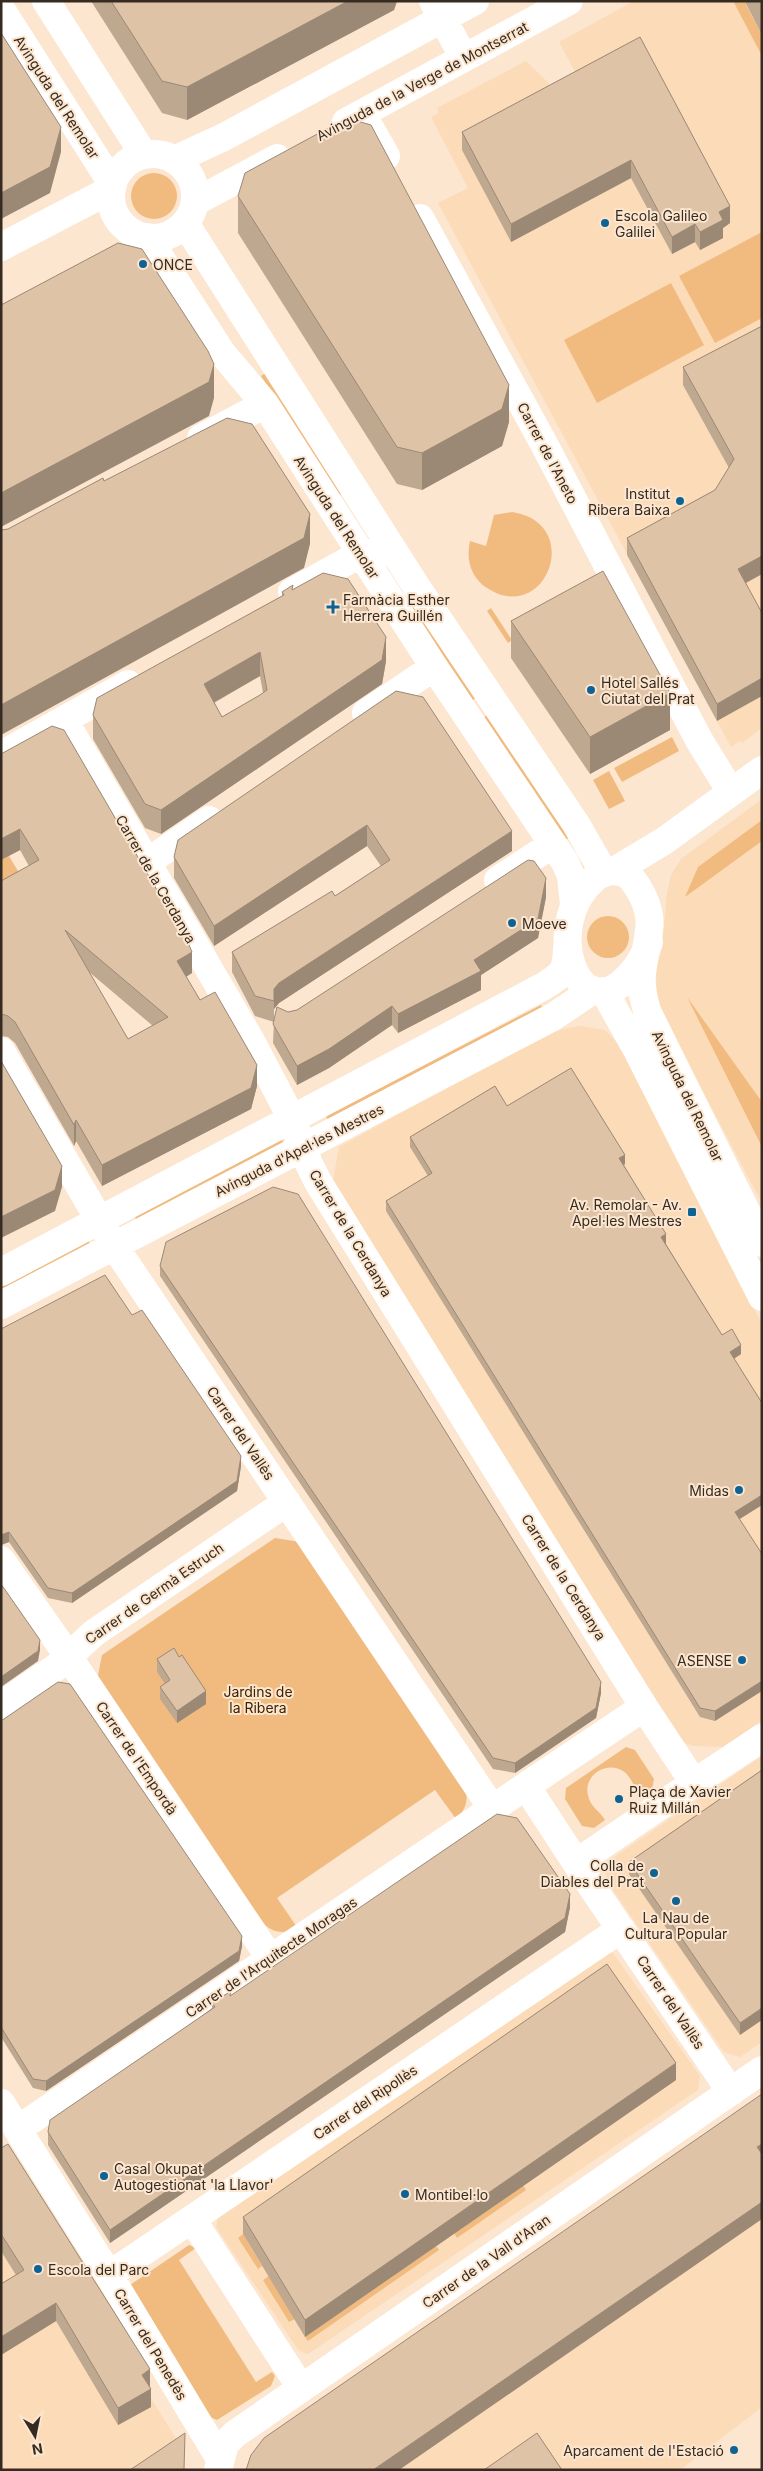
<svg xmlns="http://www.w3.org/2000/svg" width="763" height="2471" viewBox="0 0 763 2471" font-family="Inter,sans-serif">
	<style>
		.built { fill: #fcdbb8 }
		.green { fill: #f1bb80 }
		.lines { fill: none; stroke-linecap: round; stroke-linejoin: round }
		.minor { stroke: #fff; stroke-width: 28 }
		.wall { fill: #bfa890; fill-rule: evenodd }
		.shaded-wall { fill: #9b8875 }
		.building { fill: #dec3a7; stroke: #9b8875; fill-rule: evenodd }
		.poi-dot { fill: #0e6294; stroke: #fce6cf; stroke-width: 2 }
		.labels { text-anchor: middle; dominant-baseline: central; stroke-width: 4; stroke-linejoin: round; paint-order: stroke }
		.street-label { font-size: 14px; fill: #362b21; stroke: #fce6cf }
		.poi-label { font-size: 14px; fill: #362b21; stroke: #fce6cf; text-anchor: start }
		.park-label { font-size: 14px; fill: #3d2300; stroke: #fce6cf }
	</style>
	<rect width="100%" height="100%" fill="#fce6cf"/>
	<!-- built -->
	<path class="built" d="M634 1H733L762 56V728L742 743 740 741 731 747 438 203 468 188 431 117 439 113 437 108 526 61 562 96 582 85 559 42Z
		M762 799V1203L666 1022 657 997 656 973 662 946 667 893 671 875 681 859Z
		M580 1026 605 1030 622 1048 762 1324V1720L724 1747 692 1746 678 1740 333 1180 339 1147 549 1032Z
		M762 1756V2042L740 2057 724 2052 606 1880 607 1862Z
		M605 1952 613 1953 700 2076 698 2090 308 2354 299 2351 216 2227 218 2218Z
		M762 2111V2407L680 2470H253Z
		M1 2151 150 2387 146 2390 180 2445 142 2470H1Z"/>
	<!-- green -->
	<path class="green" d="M733 1H752L746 5 762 35V56Z
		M131 196a23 23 0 1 1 46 0a23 23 0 1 1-46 0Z
		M762 232V318L715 343 679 276Z
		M671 283 704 345 597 403 564 340Z
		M267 372 344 493 338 496 261 376Z
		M512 512C586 523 545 630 484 586 470 575 466 558 470 541L486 546 494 515Z
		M417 605 478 697 471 701 411 609Z
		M491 608 512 640 508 643 487 611Z
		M489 714 570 837 565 840 483 718Z
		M672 737 679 751 622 782 614 768Z
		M609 771 625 801 609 809 593 780Z
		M762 820V841L685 897 698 867Z
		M9 856 28 888 1 902V860Z
		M587 937a21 21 0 1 1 42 0a21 21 0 1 1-42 0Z
		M687 997 762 1102V1147Z
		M541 1005 544 1011 329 1122 326 1116Z
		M282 1140 286 1146 138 1223 134 1215Z
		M88 1240 91 1246 1 1293V1285Z
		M275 1538 300 1542 466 1790C468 1803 465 1810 456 1819L435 1790 277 1898 297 1927C286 1934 275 1934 265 1925L97 1680 102 1655Z
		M626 1747 635 1750 654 1779 652 1789 639 1798C635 1789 632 1777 623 1771 606 1760 583 1776 588 1795 590 1807 600 1811 605 1820L594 1828 582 1826 565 1799 566 1788Z
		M523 2185 526 2190 457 2238 454 2233Z
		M243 2234 262 2266 258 2269 238 2238Z
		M189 2245 196 2248 179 2260 256 2382 272 2372 275 2376 271 2386 217 2420 210 2417 130 2285Z
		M436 2246 439 2250 308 2341 305 2337Z
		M269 2276 295 2319 289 2322 263 2280Z"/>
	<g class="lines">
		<!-- minor -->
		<path class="minor" d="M46 1 144 155
			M433 1 464 58
			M1 9 113 185
			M362 114 386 156
			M346 122 569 1
			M111 196a42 42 0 1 1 84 0a42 42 0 1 1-84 0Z
			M174 160 224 137 475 1
			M195 202 277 158
			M420 218 544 444 699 740 731 792
			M185 223 416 586 576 824 604 873
			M147 237 222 353 265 404 434 667 565 862 571 876 574 905
			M1 247 112 189
			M201 438 265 404
			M292 592 360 554 367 553 378 555
			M366 713 434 667
			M64 720 251 1041 292 1119 309 1164 318 1182 644 1707
			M1 755 128 684
			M146 863 209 820
			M614 871 664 841 762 770
			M498 880 553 844
			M649 942C644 958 637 968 625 980 577 1027 540 924 595 878 602 872 612 870 620 872 628 873 633 880 637 886 660 922 645 938 642 974 640 987 644 999 647 1011L762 1243
			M604 991 637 1050 762 1297
			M1 1051 115 1247 492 1808
			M1 1272 544 986C563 974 566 972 567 949
			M1 1305 553 1017 593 990
			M1 1560 68 1656 270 1958
			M1 1705 58 1666 94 1633 287 1502
			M694 1783 762 1738
			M576 1863 694 1783 644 1707 526 1786 590 1884 731 2092
			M1 2103 109 2275 220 2459
			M18 2129 526 1786
			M192 2219 301 2388
			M109 2275 621 1929
			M218 2470 225 2444 235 2434 762 2070"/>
	</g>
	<!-- wall -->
	<path class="wall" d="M91 1H397L394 10 187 120 162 113Z
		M746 1H762V35L746 4Z
		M640 37 730 223 723 228V238L700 250 695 242 672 254 631 178 511 242 462 150V132Z
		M238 196 509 422 502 446 422 490 397 484 238 233Z
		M762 326V574L746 583 717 721 627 555V538L715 490 729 468 683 385V367Z
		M293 590 386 661 382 684 161 834 145 828 93 739V715L262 607 282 596V592ZM260 676 263 693 260 695 222 717 214 703Z
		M511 621 670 730 590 774 511 658Z
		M396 691 512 851 279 1003 274 1009V1021L288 1012 297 1010 546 897 538 938 481 975V990L398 1033 392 1025 329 1068 297 1085 273 1043 274 1022 255 1016 232 972V952L335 896 381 866 367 846 214 946 174 878V857Z
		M1 754 192 973 186 977 200 1000 257 1086 251 1109 102 1186 76 1141 74 1146 15 1043 8 1037 1 1036V881L29 866 20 850 1 860ZM88 971 153 1026 128 1039Z
		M507 1106 625 1164 624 1165 666 1243V1244L722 1335 741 1354 734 1359 762 1505 739 1519 715 1721 700 1717 386 1211V1201L428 1176 410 1147V1137Z
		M160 1266 601 1693 596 1718 515 1773 493 1769 160 1276Z
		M132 1315 241 1466 237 1491 72 1603 48 1598 9 1542 1 1545Z
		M179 1657 206 1704 177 1723 160 1699V1687L165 1684 157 1672V1659Z
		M1 1721 242 1946 239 1961 46 2091 33 2088 1 2037Z
		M762 1770 740 2035 629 1874V1862Z
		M570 1907 565 1932 110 2243 48 2145V2132L212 2008V2003L231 1995Z
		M676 2080 305 2337 243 2234V2217Z
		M1 2148 150 2387 151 2407 118 2425 56 2321 1 2355V2284L16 2275 1 2251Z"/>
	<!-- shaded-wall -->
	<path class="shaded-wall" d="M348 1H397L394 10 187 120V87Z
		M61 127V152L50 193 1 219V193Z
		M631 160V178L511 242V224Z
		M730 206V223L723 228V238L700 250V232L719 212Z
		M695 224V242L672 254V237Z
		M214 364V398L209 416 1 527V493Z
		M509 385V422L502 446 422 490V453Z
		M310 514V544L304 568 1 735V705Z
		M762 556V574L738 587V569Z
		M386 637V661L382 684 161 834V810Z
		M260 652V676L204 708V684Z
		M762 678V696L717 721V704Z
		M670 693V730L590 774V737Z
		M367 825V846L214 946V926Z
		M20 829V850L1 860V839Z
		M512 831V851L279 1003 274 1009V989L279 983Z
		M546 878V897L538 938 481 975V990L398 1033V1014L474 960Z
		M192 952V973L177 982V961Z
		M392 1006V1025L329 1068 297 1085V1066Z
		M257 1065V1086L251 1109 102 1186V1165Z
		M76 1120V1141L74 1146V1125Z
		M625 1155V1164L619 1168V1158Z
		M62 1166V1187L55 1211 1 1238V1217Z
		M666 1234V1243L661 1246V1237Z
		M741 1345V1354L730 1361V1352Z
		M241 1456V1466L237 1491 72 1603V1593Z
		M762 1495V1505L735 1522V1512Z
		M9 1532V1542L1 1545V1535Z
		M40 1640V1650L38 1661 1 1687V1677Z
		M762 1681V1691L715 1721V1711Z
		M601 1682V1693L596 1718 515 1773V1763Z
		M206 1691V1704L177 1723V1711Z
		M570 1894V1907L565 1932 110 2243V2230Z
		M242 1936V1946L239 1961 46 2091V2081Z
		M762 2008V2020L740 2035V2023Z
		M676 2063V2080L305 2337V2320Z
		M762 2144V2162L757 2147Z
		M762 2202V2219L399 2470H373Z
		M56 2303V2321L1 2355V2337Z
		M150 2369V2387L142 2375Z
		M151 2389V2407L118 2425V2408Z"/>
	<!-- building -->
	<path class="building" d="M111 1H348L187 87 162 81Z
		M1 33 61 127 50 167 1 193Z
		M640 37 730 206 719 212 723 220 700 232 695 224 672 237 631 160 511 224 462 132Z
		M347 118 371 125 509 385 502 409 422 453 397 447 238 196 245 173Z
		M118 243 142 249 208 351 214 364 209 382 1 493V305Z
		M762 326V556L738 569 762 613V678L717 704 627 538 715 490 734 459 683 367Z
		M227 418 252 424 310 514 304 538 1 705V530L8 529 103 478 104 481Z
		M603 571 670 693 590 737 511 621Z
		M323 573 348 579 386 637 382 660 161 810 145 804 93 715 97 698 262 607 284 595 282 592 293 585 292 590ZM260 652 267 690 260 695 222 717 204 684Z
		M396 691 423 697 512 831 279 983 274 989V1001L255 996 232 952 332 891 335 896 390 860 367 825 214 926 174 857 178 840Z
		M52 726 64 730 189 945 192 952 177 961 200 1000 215 992 257 1065 251 1088 102 1165 76 1120 74 1125 15 1022 8 1016 1 1014V881L39 860 20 829 1 839V754ZM65 930 168 1017 128 1039Z
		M528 860 534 861 546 878 538 919 474 960 481 971 398 1014 392 1006 329 1049 297 1066 273 1024 277 1007 288 1012 297 1010Z
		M1 1061 62 1166 55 1190 1 1217Z
		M571 1068 625 1155 619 1158 666 1234 661 1237 722 1335 732 1329 741 1345 730 1352 762 1403V1495L735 1512 762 1554V1681L715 1711 700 1708 386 1201 432 1173 410 1137 495 1086 507 1106Z
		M273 1187 298 1194 601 1682 596 1708 515 1763 493 1758 160 1266 166 1242Z
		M105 1275 132 1315 142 1310 241 1456 237 1481 72 1593 48 1588 9 1532 1 1535V1329Z
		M1 1584 40 1640 38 1651 1 1677Z
		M174 1648 179 1657 182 1655 206 1691 177 1711 160 1687 170 1680 157 1659Z
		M58 1682 70 1684 242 1936 239 1951 46 2081 33 2079 1 2027V1721Z
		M762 1770V2008L740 2023 629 1862Z
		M497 1814 517 1818 570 1894 565 1918 110 2230 48 2132 50 2120 215 2007 212 2003 231 1991 230 1996Z
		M607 1964 676 2063 305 2320 243 2217Z
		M762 2094V2144L757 2147 762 2154V2202L373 2470H246L251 2455 264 2438Z
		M8 2144 150 2369 142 2375 151 2389 118 2408 56 2303 1 2337V2284L24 2270 1 2234V2148Z
		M185 2433 184 2470H130Z
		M537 2433 562 2470H484Z"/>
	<!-- markers -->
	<g class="poi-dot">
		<circle cx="605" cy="223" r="5"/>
		<circle cx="143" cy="264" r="5"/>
		<circle cx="680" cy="501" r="5"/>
		<path d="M330.5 599.5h5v5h5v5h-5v5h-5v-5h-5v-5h5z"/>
		<circle cx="591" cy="690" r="5"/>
		<circle cx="512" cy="923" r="5"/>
		<rect x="687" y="1207" width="10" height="10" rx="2.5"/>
		<circle cx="739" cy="1490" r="5"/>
		<circle cx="742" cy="1660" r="5"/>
		<circle cx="619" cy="1799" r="5"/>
		<circle cx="654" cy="1873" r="5"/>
		<circle cx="676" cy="1901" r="5"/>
		<circle cx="104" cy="2176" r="5"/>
		<circle cx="405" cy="2194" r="5"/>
		<circle cx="38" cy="2269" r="5"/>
		<circle cx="734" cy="2450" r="5"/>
	</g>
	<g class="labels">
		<!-- street labels -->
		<g class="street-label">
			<text transform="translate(422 81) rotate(-28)">Avinguda de la Verge de Montserrat</text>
			<text transform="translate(57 97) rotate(57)">Avinguda del Remolar</text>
			<text transform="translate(548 453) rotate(62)">Carrer de l'Aneto</text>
			<text transform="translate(337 517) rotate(57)">Avinguda del Remolar</text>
			<text transform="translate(156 879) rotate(60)">Carrer de la Cerdanya</text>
			<text transform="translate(688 1096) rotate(64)">Avinguda del Remolar</text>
			<text transform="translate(299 1150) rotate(-27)">Avinguda d'Apel·les Mestres</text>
			<text transform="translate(351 1233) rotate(59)">Carrer de la Cerdanya</text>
			<text transform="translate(241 1433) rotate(56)">Carrer del Vallès</text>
			<text transform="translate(564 1577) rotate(58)">Carrer de la Cerdanya</text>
			<text transform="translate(154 1593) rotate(-35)">Carrer de Germà Estruch</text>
			<text transform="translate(137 1758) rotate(56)">Carrer de l'Empordà</text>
			<text transform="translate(271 1957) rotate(-34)">Carrer de l'Arquitecte Moragas</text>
			<text transform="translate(671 2002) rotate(56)">Carrer del Vallès</text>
			<text transform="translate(365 2102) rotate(-34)">Carrer del Ripollès</text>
			<text transform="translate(486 2261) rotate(-35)">Carrer de la Vall d'Aran</text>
			<text transform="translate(151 2344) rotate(59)">Carrer del Penedès</text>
		</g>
		<!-- poi labels -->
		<g class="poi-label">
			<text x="615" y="215">Escola Galileo<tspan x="615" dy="16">Galilei</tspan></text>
			<text x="153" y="264">ONCE</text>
			<text x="670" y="493" text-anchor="end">Institut<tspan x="670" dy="16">Ribera Baixa</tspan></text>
			<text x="343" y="599">Farmàcia Esther<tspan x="343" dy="16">Herrera Guillén</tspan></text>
			<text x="601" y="682">Hotel Sallés<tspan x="601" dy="16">Ciutat del Prat</tspan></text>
			<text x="522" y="923">Moeve</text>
			<text x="682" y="1204" text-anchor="end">Av. Remolar - Av.<tspan x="682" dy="16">Apel·les Mestres</tspan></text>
			<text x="729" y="1490" text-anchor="end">Midas</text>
			<text x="732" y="1660" text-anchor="end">ASENSE</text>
			<text x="629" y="1791">Plaça de Xavier<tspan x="629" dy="16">Ruiz Millán</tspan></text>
			<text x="644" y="1865" text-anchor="end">Colla de<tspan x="644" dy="16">Diables del Prat</tspan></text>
			<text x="676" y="1917" text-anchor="middle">La Nau de<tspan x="676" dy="16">Cultura Popular</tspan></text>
			<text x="114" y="2168">Casal Okupat<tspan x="114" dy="16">Autogestionat 'la Llavor'</tspan></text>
			<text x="415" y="2194">Montibel·lo</text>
			<text x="48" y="2269">Escola del Parc</text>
			<text x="724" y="2450" text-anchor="end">Aparcament de l'Estació</text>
		</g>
		<!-- park labels -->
		<g class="park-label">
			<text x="258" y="1691">Jardins de<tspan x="258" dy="16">la Ribera</tspan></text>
		</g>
	</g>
	<!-- border -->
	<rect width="763" height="2471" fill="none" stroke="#362b21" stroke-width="5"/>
	<!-- north arrow -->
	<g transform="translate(35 2436) rotate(170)" stroke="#fce6cf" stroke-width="4" paint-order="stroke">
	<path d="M0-4L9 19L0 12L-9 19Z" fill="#362b21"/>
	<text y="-8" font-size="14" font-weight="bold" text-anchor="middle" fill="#362b21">N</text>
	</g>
</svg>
